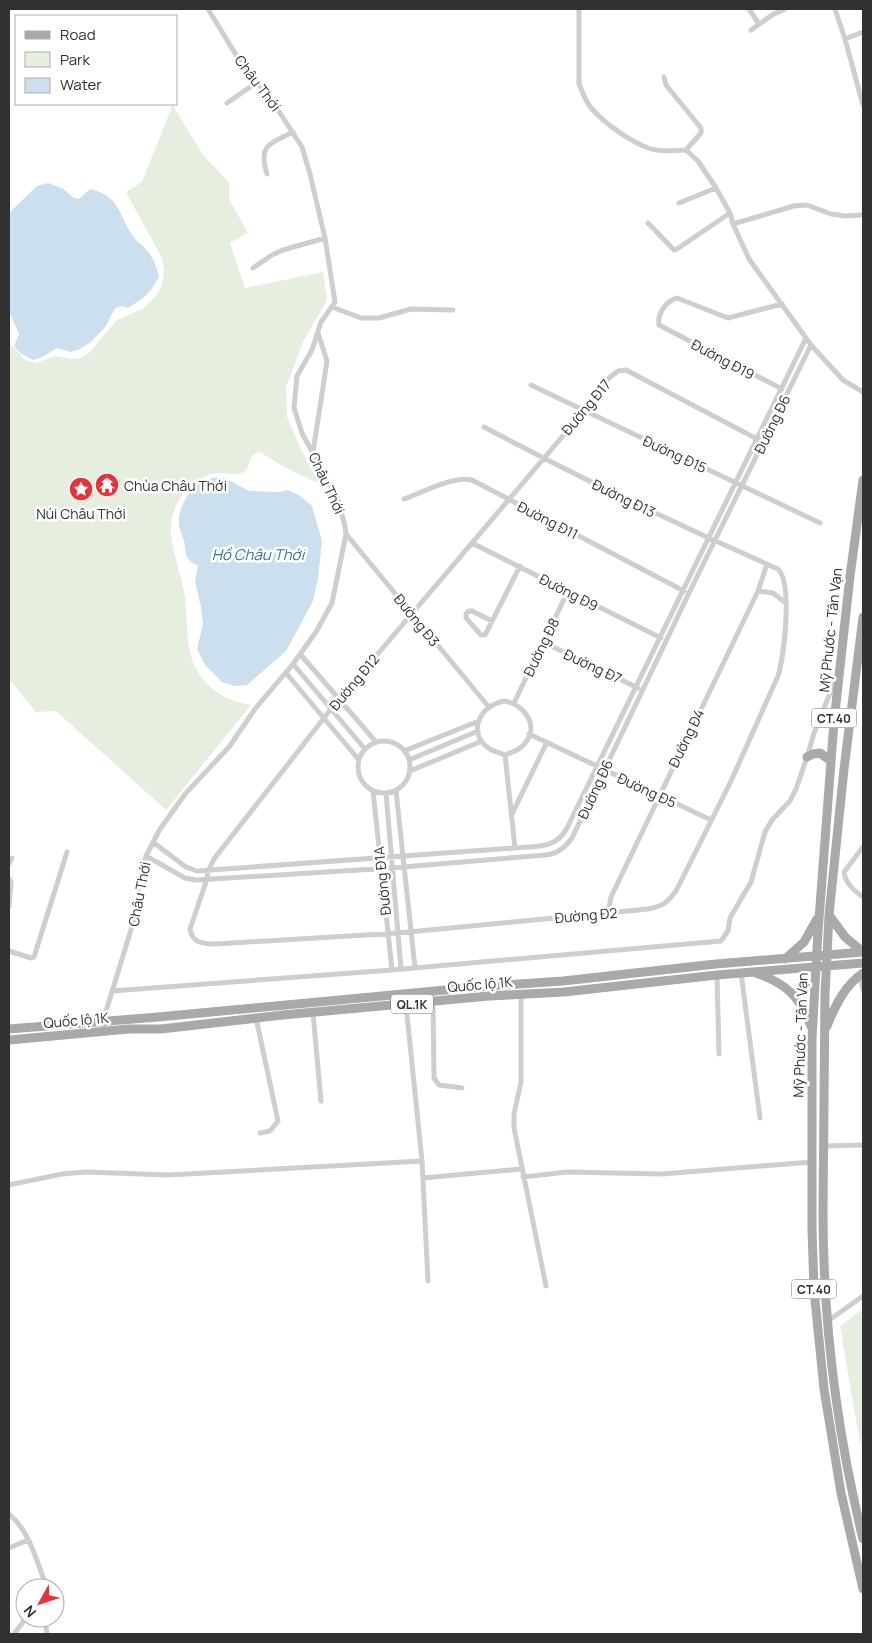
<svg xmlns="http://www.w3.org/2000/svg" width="872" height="1643" viewBox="0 0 872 1643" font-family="Manrope,sans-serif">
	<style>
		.green { fill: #e6eedf }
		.water { fill: #cbdfee }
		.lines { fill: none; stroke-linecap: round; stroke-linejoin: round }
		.minor { stroke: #cecece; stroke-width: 5 }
		.primary { stroke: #a9a9a9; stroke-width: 9 }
		.labels { text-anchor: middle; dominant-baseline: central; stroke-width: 5; stroke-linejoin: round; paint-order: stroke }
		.shield { fill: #fff; stroke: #6f6f6f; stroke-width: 1 }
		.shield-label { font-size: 12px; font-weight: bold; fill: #313131 }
		.street-label { font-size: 14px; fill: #313131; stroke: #fff }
		.poi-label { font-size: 14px; fill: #313131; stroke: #fff; text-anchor: start }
		.water-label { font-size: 15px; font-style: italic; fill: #3b7096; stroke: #fff }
	</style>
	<rect width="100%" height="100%" fill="#fff"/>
	<!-- green -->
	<path class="green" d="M172 104 203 155 229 182V199L248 233 230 243 245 288 323 272 327 300 303 342 286 387 287 417 305 458 320 484 284 467 260 452C245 455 253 468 242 473 235 476 229 473 223 473 207 472 190 483 182 496 175 505 170 520 171 532 172 549 180 573 184 591 189 619 183 647 198 672 209 691 230 702 251 705L166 810 56 711 36 712 9 679V342L25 360 36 363 55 356 71 359 79 358 89 353 117 320 144 308 157 295 162 284 164 271 162 258 126 192 142 182 169 114Z
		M863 1309V1456L855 1415 840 1326Z"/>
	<!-- water -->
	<path class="water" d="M48 183 62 188 74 198 79 199 90 189C123 196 119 221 136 240 138 243 143 245 145 248 153 256 156 266 159 276 151 293 144 298 128 308L122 306 115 308 106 326 91 342 78 350 70 352 57 348 42 357 33 360 20 353 14 346 19 334 9 311V213L37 186Z
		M225 478 249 491 279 492 288 490 299 495 312 506 322 541 318 578 313 601 286 651 247 685 235 686 222 682 205 665 197 649 203 624 201 607 195 581 198 566C183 558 187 555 184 541 183 536 180 531 179 526 177 506 191 485 209 479 214 477 220 478 225 478Z"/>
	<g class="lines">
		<!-- minor -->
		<path class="minor" d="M579 9V84C583 93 586 104 594 111 607 125 630 141 648 148 659 152 674 151 686 150L701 133V128L666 85 664 77
			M749 9 759 24
			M835 9 845 39 863 32
			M751 30 772 15 785 9
			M845 39 863 105
			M227 103 256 83
			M686 150 698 161 716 188
			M267 174C258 145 269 144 293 132
			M679 203 716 188 730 213 733 224 749 259 811 345 843 380 863 392
			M648 223 674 250 677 249 730 213
			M733 224 794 206 807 205 831 214 845 216 863 215
			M253 268 272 255 283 250 325 238
			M332 307 361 318H379L411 309 453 310
			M531 385 820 523
			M782 389 659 325C657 314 666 301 677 298L728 318 782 304
			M484 427C580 478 678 525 778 569 793 584 784 656 778 676L731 781 676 891C667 903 663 906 648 909L398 933 216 944C203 944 192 943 190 929L207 879 208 871 214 859 331 709 584 411 609 378 618 371 626 370 763 442
			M313 452 327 361 318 333
			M404 499C421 493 455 475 472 480L684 591
			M346 534 488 706
			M472 543 661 638
			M758 591 773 593 786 603
			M492 621 472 611H469L466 614V618L481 635H485L520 566
			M543 642 638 688
			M301 655 376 742
			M293 664 365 749
			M286 673 359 760
			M505 701C529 706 541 732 520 748 516 751 510 753 505 755 500 753 495 752 490 749 466 734 479 705 505 701Z
			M514 703 568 591
			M529 734 711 820
			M358 767a26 26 0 1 1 52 0a26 26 0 1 1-52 0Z
			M404 751 479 721
			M505 755 515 848
			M409 760 478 731
			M410 771 482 741
			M373 791 392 970
			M396 791 415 968
			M386 793 401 969
			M512 814 547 742
			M154 843 186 867 197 871 515 848C536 846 556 849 567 828L806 338
			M863 847 844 872C846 885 854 890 863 897
			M146 856 185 878 196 880 391 868 533 856C553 855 560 854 572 838L689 593 811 345
			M9 864 12 858
			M9 879 11 882 9 906
			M608 913 611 897 758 591 767 564
			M9 951 31 958 34 957 67 852
			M741 973 760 1118
			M717 975 719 1054
			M860 975 863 990
			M112 991 392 970 721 941 728 931 730 918 751 882 765 832 772 820 790 801 796 789 807 757 814 733 836 678
			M521 994V1082L514 1114V1128L546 1286
			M433 1002 434 1078 439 1085 462 1088
			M406 1005 422 1161 428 1281
			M313 1013 321 1101
			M256 1018 278 1121 270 1131 260 1133
			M103 1031V1021L134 920 139 883 146 856 160 829 186 793 229 747 255 709 293 664 316 632 332 603 346 534 345 526 338 500 302 433 294 408 297 376 312 350 321 322 335 302 325 238 310 174 302 147 276 107 238 58 208 9
			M824 1146 862 1145 863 1146
			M523 1177 567 1172 662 1174 812 1162
			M423 1178 521 1169
			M9 1185 62 1174 86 1172 168 1175 422 1161
			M828 1321 863 1296
			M9 1514C30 1531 37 1563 47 1588
			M9 1548 28 1540
			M45 1618 47 1634
			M14 1634 26 1618"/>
		<!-- primary -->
		<path class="primary" d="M863 480 850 576 834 722 818 932 812 1038V1229L814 1290 824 1389 841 1493 863 1589
			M863 617 844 769 829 915 825 994 823 1211C823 1320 837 1433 863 1539
			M807 757 813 754 820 753 831 761
			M829 915 845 937 863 952
			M785 959 804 942 817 919
			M756 973C787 984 799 996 811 1026
			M827 1026C835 1006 845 985 863 973
			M9 1029 158 1017 488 986 563 981 716 964 863 952
			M9 1040 129 1029H161L283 1015 489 996 564 992 717 975 863 963"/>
	</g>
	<!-- icons -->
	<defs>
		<g id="temple-disc" transform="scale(1.25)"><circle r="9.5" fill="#ea3038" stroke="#fff"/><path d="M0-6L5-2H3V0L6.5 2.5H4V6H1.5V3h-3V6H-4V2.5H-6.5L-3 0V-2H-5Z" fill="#fff"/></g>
		<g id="sight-disc" transform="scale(1.25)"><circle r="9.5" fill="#ea3038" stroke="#fff"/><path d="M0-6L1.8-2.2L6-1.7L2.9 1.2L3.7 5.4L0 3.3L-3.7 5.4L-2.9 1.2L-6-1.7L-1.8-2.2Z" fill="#fff"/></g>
	</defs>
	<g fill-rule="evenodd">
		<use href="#temple-disc" x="107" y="485"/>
		<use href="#sight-disc" x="81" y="489"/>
	</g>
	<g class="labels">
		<!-- shield labels -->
		<g class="shield">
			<rect x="811.5" y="708.5" width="45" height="19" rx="4"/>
			<rect x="391" y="994.5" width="42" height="19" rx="4"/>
			<rect x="791.5" y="1279.5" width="45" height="19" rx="4"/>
		</g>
		<g class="shield-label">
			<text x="834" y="718">CT.40</text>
			<text x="412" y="1004">QL.1K</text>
			<text x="814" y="1289">CT.40</text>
		</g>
		<!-- street labels -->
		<g class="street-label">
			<text transform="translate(258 83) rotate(53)">Châu Thới</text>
			<text transform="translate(723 359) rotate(28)">Đường Đ19</text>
			<text transform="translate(586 407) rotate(-50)">Đường Đ17</text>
			<text transform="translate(772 424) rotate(-64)">Đường Đ6</text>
			<text transform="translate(675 454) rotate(25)">Đường Đ15</text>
			<text transform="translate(327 483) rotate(65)">Châu Thới</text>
			<text transform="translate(624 498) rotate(26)">Đường Đ13</text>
			<text transform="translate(548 520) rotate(27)">Đường Đ11</text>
			<text transform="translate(569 592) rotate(27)">Đường Đ9</text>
			<text transform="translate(417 620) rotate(51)">Đường Đ3</text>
			<text transform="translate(830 630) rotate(-84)">Mỹ Phước - Tân Vạn</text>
			<text transform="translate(541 647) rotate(-64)">Đường Đ8</text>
			<text transform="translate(593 666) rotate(25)">Đường Đ7</text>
			<text transform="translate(354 682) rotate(-50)">Đường Đ12</text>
			<text transform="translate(686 738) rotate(-64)">Đường Đ4</text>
			<text transform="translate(595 789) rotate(-65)">Đường Đ6</text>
			<text transform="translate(647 790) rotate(25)">Đường Đ5</text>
			<text transform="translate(382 881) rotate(-96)">Đường Đ1A</text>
			<text transform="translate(139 894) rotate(-79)">Châu Thới</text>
			<text transform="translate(586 915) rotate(-5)">Đường Đ2</text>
			<text transform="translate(480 984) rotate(-5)">Quốc lộ 1K</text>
			<text transform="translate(76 1020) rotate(-5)">Quốc lộ 1K</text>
			<text transform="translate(800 1035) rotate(-88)">Mỹ Phước - Tân Vạn</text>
		</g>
		<!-- poi labels -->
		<g class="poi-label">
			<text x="124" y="485">Chùa Châu Thới</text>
			<text x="81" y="513" text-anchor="middle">Núi Châu Thới</text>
		</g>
		<!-- water labels -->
		<g class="water-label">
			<text x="258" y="554">Hồ Châu Thới</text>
		</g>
	</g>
	<!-- border -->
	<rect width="872" height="1643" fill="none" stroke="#313131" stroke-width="20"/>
	<!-- legend -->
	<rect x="15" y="15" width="162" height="90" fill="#ffffff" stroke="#adadad"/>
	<rect x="25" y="31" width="25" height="8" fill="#a9a9a9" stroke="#adadad"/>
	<text x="60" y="40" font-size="15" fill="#313131">Road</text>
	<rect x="25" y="52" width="25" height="15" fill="#e6eedf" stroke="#adadad"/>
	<text x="60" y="65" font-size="15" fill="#313131">Park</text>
	<rect x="25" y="78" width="25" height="15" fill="#cbdfee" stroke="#adadad"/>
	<text x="60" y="90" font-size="15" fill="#313131">Water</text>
	<!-- north arrow -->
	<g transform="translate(40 1603) rotate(230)"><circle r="24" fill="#ffffff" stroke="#adadad"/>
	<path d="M0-4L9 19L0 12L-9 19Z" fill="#ea3038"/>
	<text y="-8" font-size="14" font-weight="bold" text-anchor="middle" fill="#313131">N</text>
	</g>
</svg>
